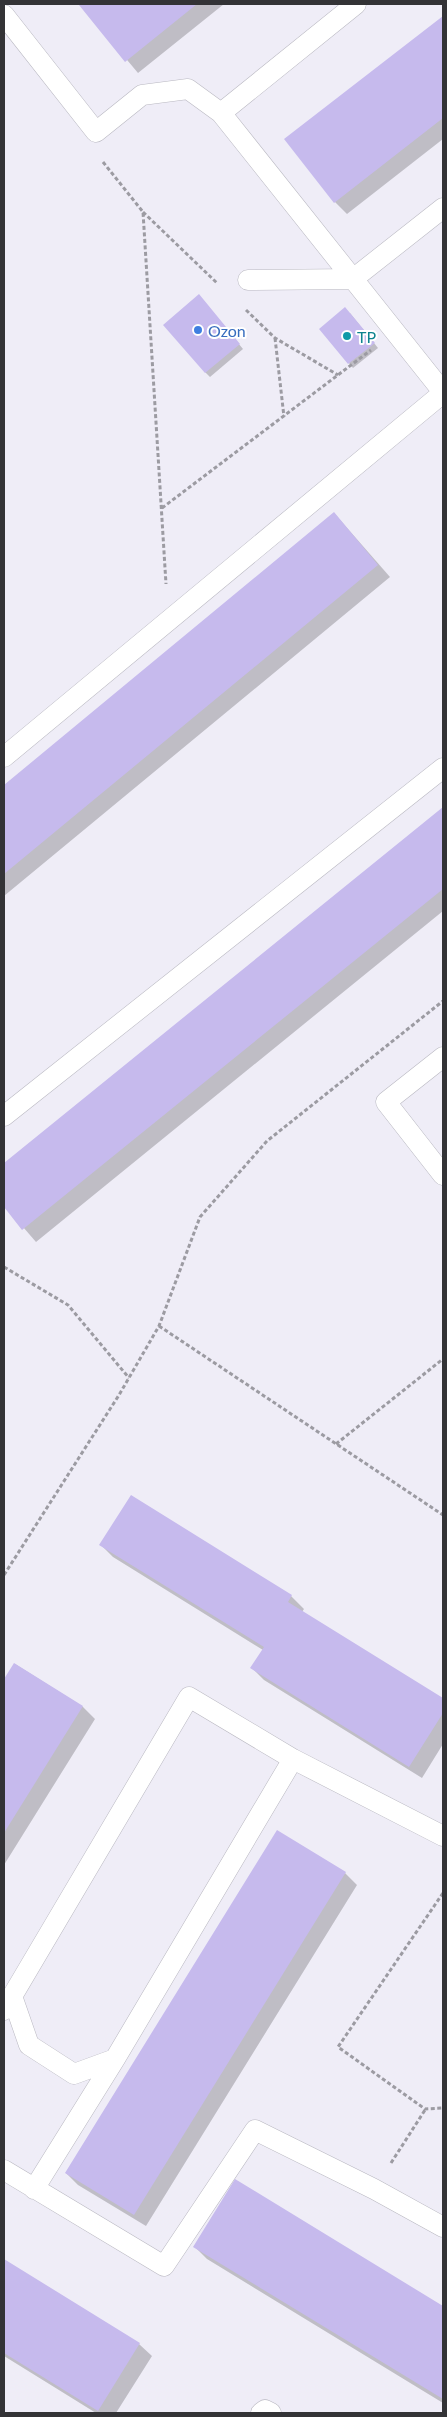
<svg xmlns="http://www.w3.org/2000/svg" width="447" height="2417" viewBox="0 0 447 2417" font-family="Lato,sans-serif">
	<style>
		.shadow { fill: #0003 }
		.building { fill: #c6baed }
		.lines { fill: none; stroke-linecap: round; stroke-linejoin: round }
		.lane-casing { stroke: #b9b8c1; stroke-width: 21 }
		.path { stroke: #9c9ba2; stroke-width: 3; stroke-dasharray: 4 2.5; stroke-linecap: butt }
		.lane { stroke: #fff; stroke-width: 20 }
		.shop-dot { fill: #3f7fe0; stroke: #fff; stroke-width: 2 }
		.culture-dot { fill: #0f9aa8; stroke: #fff; stroke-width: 2 }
		.labels { text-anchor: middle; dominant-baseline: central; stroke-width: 4; stroke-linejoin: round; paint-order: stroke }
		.shop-label { font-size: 16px; fill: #366cbe; stroke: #fff; text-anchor: start }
		.culture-label { font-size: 16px; fill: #0d838f; stroke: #fff; text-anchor: start }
	</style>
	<rect width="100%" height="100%" fill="#efedf7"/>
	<!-- shadow -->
	<path class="shadow" d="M83 4H224L138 73 81 5Z
		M443 17V139L347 214 335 202 286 139Z
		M203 300 243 349 210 377 205 372Z
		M350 313 378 348 353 368 321 329Z
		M334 513 390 577 4 896V786Z
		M443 808V911L36 1242 4 1205V1164Z
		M131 1496 291 1596 304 1609 302 1612 443 1700V1744L422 1778 264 1680 252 1668 263 1650 113 1557 101 1545Z
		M15 1664 83 1707 95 1719 4 1865V1682Z
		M345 1873 357 1885 146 2226 78 2185 66 2173Z
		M235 2181 443 2307V2403L207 2259 195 2247Z
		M4 2260 139 2344 152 2356 116 2413H96L4 2356Z"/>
	<!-- building -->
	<path class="building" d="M81 4H197L125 62 79 5Z
		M443 16V118L334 203 284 139Z
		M199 294 240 344 205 373 163 325Z
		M345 307 375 343 348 364 319 329Z
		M334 512 378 565 4 874V785Z
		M443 807V889L22 1230 4 1207V1163Z
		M131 1495 292 1595 288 1602 443 1698V1713L409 1767 250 1668 264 1647 99 1545Z
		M14 1663 83 1706 4 1833V1679Z
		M277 1830 346 1872 134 2215 65 2173Z
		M235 2179 443 2306V2399L193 2247Z
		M4 2259 140 2343 98 2411 4 2353Z"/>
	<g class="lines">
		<!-- lane casing -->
		<g class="lane-casing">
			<path id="lane" d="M4 15 96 132 142 95 188 89 221 113 356 4
				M221 113 443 392
				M248 280 353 279 443 208
				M4 757 443 393
				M443 1057 386 1102 443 1175
				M4 1116 443 768
				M293 1759 443 1836
				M12 1996 29 2045 74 2074 115 2059
				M4 2010 189 1697 293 1759 115 2059 34 2189
				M4 2170 164 2266 255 2130 374 2189 443 2227
				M261 2413 265 2410 271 2413"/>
		</g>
		<!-- path -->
		<path class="path" d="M103 162 143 212 166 584
			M143 212 218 284
			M246 310 275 338 338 375
			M275 338 284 417
			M162 508 371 350
			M4 1267 68 1305 129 1378
			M159 1326 443 1515
			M336 1444 443 1359
			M4 1575 119 1395 159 1326 200 1217 267 1141 443 1001
			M443 1893 338 2047 425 2109 443 2108
			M391 2163 425 2110"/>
		<!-- lane -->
		<use href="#lane" class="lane"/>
	</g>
	<!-- markers -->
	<circle class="shop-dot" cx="198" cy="330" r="5"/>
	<circle class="culture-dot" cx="347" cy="336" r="5"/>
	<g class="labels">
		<!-- shop labels -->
		<g class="shop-label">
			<text x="208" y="330">Ozon</text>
		</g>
		<!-- culture labels -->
		<g class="culture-label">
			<text x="357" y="336">ТР</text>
		</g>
	</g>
	<!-- border -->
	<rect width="447" height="2417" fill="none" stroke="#333336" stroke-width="10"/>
</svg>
